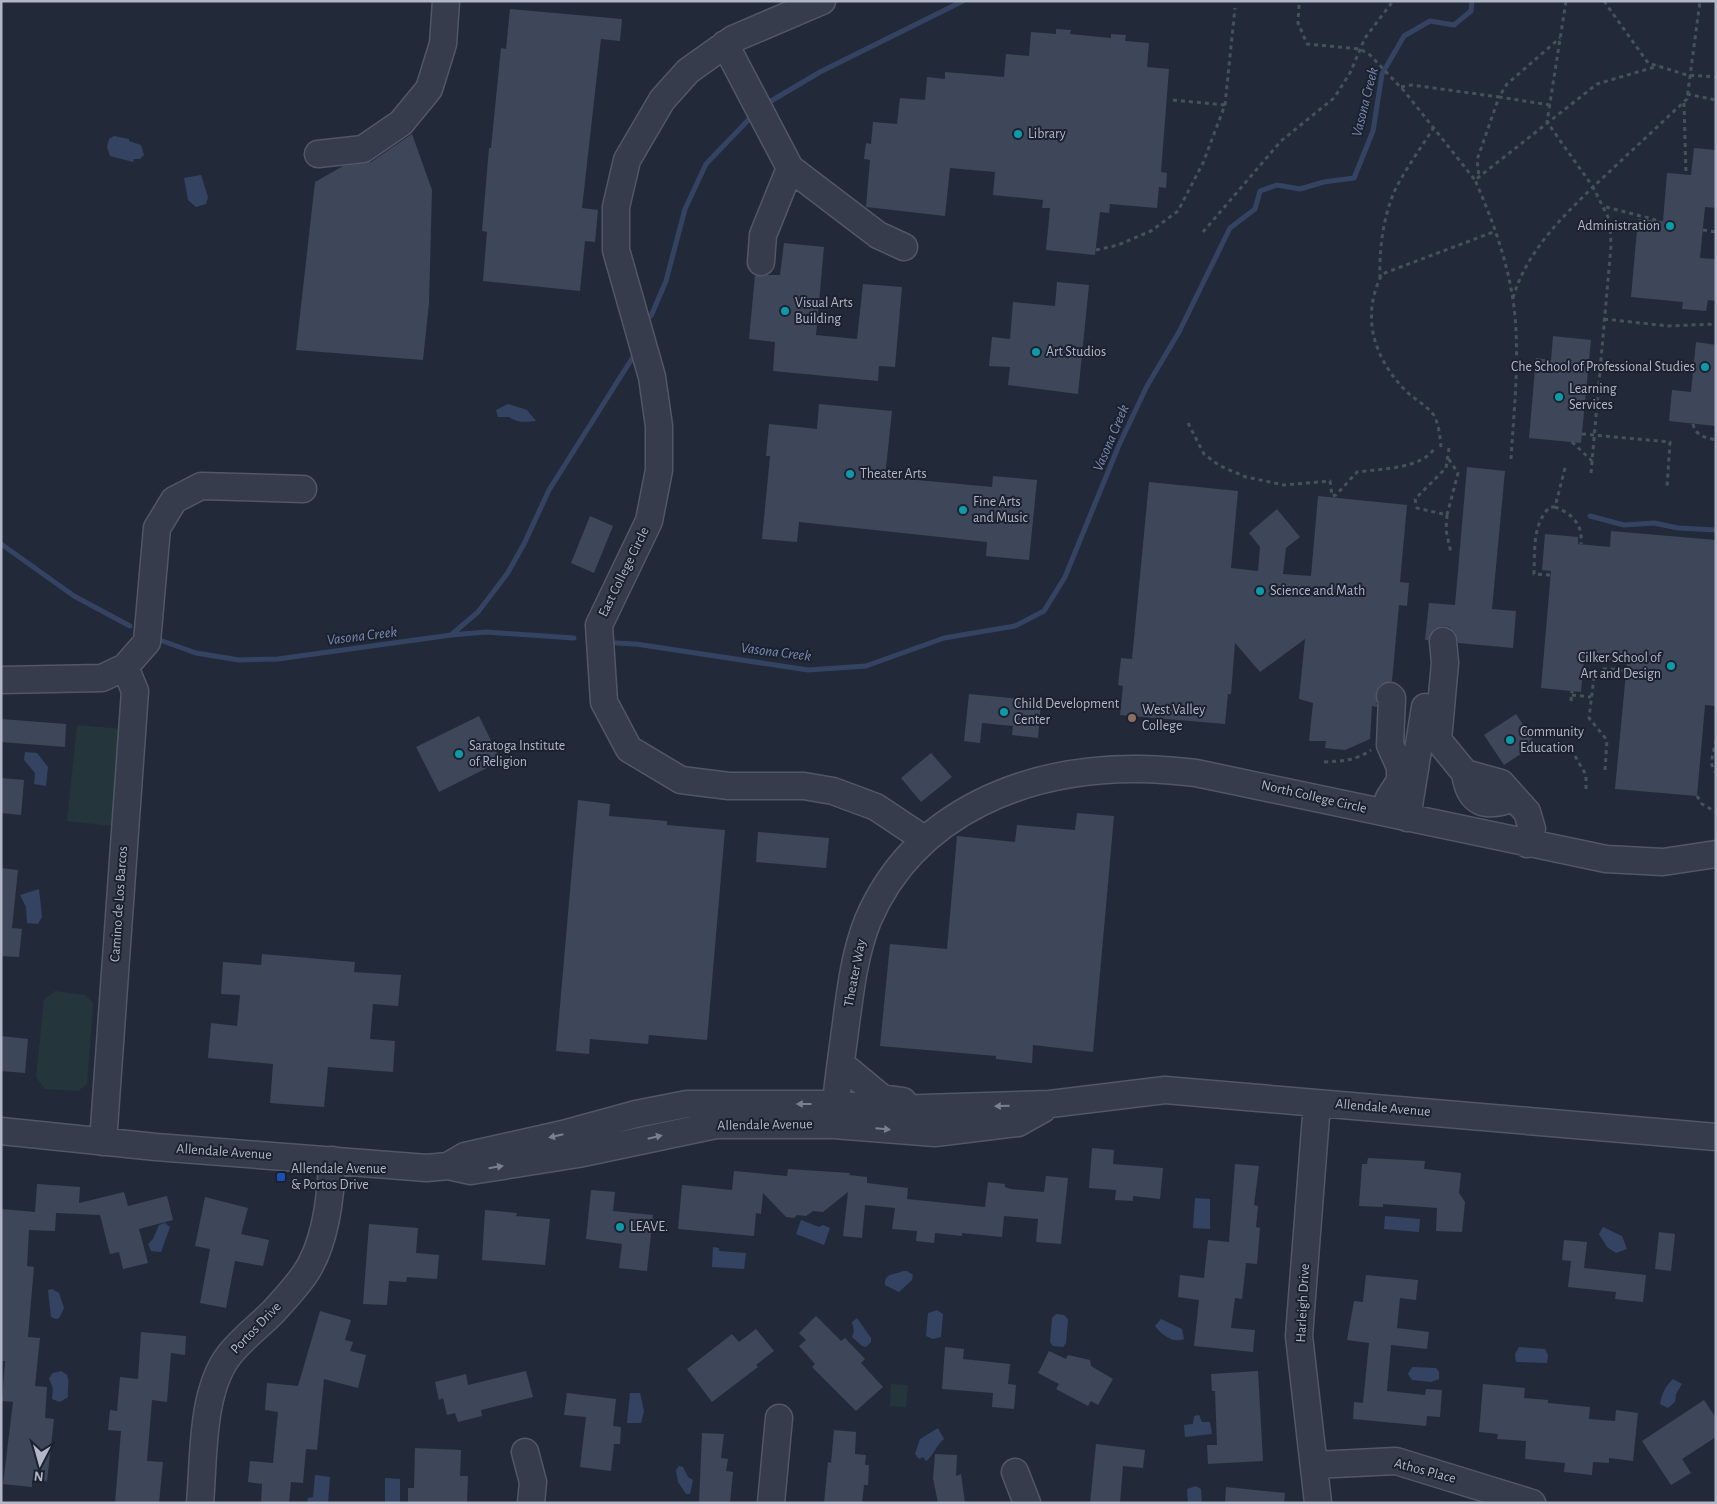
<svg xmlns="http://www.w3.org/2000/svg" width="1717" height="1504" viewBox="0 0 1717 1504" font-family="'Alegreya Sans',sans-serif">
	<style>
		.green { fill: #24363b }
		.water { fill: #354362 }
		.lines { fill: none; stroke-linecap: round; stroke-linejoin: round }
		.stream { stroke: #354362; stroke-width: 5 }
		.building { fill: #3e465a }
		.minor-casing { stroke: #515765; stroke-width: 29 }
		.path { stroke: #425359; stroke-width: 3; stroke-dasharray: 4 4; stroke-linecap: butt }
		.minor { stroke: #363c4b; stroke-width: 26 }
		.oneway { fill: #7a808f }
		.culture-dot { fill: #0f9aa8; stroke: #1b212f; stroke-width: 2 }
		.education-dot { fill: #8d6e63; stroke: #1b212f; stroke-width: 2 }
		.transit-dot { fill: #1a4fb4; stroke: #1b212f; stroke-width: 2 }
		.labels { text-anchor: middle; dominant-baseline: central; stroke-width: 4; stroke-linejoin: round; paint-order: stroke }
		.poi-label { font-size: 14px; fill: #b1b7c7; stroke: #1b212f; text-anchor: start }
		.street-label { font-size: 14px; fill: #b1b7c7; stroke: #1b212f }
		.water-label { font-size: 15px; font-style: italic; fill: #788aaf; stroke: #1b212f }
	</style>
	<rect width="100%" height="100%" fill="#222a3a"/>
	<!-- green -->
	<path class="green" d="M77 725 122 729 112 826 67 821Z
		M55 991 85 995 93 1003 87 1084 78 1091 45 1089 36 1077 44 1000Z
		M891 1384 908 1385 906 1407 890 1406Z"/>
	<!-- water -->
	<path class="water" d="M114 136 129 139V141L141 145 144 155 140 159H134L133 162 110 156 107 147 109 139Z
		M201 175 208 197 206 204 196 207 188 200 184 178Z
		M508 404 527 410 536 421C525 422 518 423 509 417H498L496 410Z
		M25 752 37 753 48 767 46 786 34 784 35 773 24 760Z
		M39 889 42 917 38 924 27 923 26 907 20 895Z
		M1195 1198 1210 1199V1229L1193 1228Z
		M1385 1216 1420 1219 1419 1232 1384 1229Z
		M801 1220 819 1227 823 1225 830 1228 824 1245 796 1234Z
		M165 1223 170 1227 161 1252 151 1251 148 1244 153 1239 159 1225Z
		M1603 1227 1622 1236 1627 1249 1616 1253 1607 1247 1599 1234Z
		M713 1247 719 1248V1251L746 1253 744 1269 712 1267Z
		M903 1271H907L913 1275 912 1280 899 1292 885 1285C884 1273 895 1275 903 1271Z
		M52 1289 59 1293 64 1308 59 1318 56 1319 51 1317 48 1290Z
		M937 1310 943 1314 941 1337 933 1339 926 1336 928 1313Z
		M1056 1314 1064 1315 1068 1319 1066 1343 1063 1347 1053 1346 1050 1342 1052 1318Z
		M857 1318 871 1338V1342L866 1347 862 1346 852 1337 854 1331 852 1322Z
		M1161 1319 1182 1329 1184 1339C1173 1344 1161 1334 1155 1326Z
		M1519 1347 1545 1349 1548 1355 1547 1363 1516 1362 1515 1354Z
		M1412 1367 1436 1368 1439 1372V1379L1431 1382 1412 1380 1408 1374Z
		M61 1371 67 1375C70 1381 67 1390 68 1397L60 1402 52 1399 53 1389 49 1378 53 1373Z
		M1673 1379 1682 1384 1676 1394 1675 1402 1668 1408 1660 1404C1662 1393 1665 1387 1673 1379Z
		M630 1393H640L644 1411 641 1423H627Z
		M1199 1415 1202 1422H1210L1212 1434 1185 1437 1184 1425 1193 1424 1194 1416Z
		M938 1428 944 1439C936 1445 933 1457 926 1461L923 1457 919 1459 915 1454 920 1439Z
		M679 1466 683 1467 688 1477 693 1480 690 1494H686L678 1482 676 1470Z
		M315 1475 330 1477 328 1503H307L308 1498 313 1497Z
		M385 1478 400 1479V1503H385Z
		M1196 1486 1201 1489 1202 1503H1188L1187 1489Z"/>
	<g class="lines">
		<!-- stream -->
		<path class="stream" d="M766 104 820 72 963 1
			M651 316 666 281 685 209 706 164 754 114
			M1590 516 1624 525 1654 523 1678 528 1716 530
			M1 544 74 596 130 626
			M451 635 478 612 507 574 524 544 549 490 633 357
			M157 639 196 653 239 660 278 659 451 635 486 632 574 638
			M615 643 636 644 808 670 866 666 944 638 1015 626 1044 611 1065 577 1119 445 1147 386 1179 332 1230 228 1255 209 1260 191 1277 185 1300 189 1324 182 1354 178 1373 131 1382 74 1404 36 1430 21 1454 25 1471 11 1472 1"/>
	</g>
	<!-- building -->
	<path class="building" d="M510 9 622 19 620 41 601 39 582 208 598 210 595 242 585 241 580 291 483 281 487 232 482 231 489 148H491L501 48 506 49Z
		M1056 29 1071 30 1070 34 1111 38V34L1126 35 1125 41 1149 43 1147 67 1169 69 1161 172 1167 173 1166 188 1159 187 1157 208 1110 204 1109 213 1100 212 1095 255 1046 250 1050 208H1042L1043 200 993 195 995 172 950 168 945 216 866 207 870 160 864 159 866 143 871 144 873 122 897 124 900 98 925 100 927 77 945 79V72L1004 77 1006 54 1029 56 1031 32 1056 34Z
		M412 134 432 190 429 303 423 360 296 350 315 182 343 166 371 162Z
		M1694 148 1716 150V208L1705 207 1700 258 1716 259V301L1708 300 1706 311 1682 309 1683 302 1631 297 1638 219 1663 221 1667 173 1691 175Z
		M784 243 824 247 816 335 857 339 863 284 902 287 895 367 879 366 878 381 773 371 775 342 749 339 755 275H780Z
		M1057 282 1089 285 1078 394 1008 385 1010 367 989 366 992 337 1010 339 1013 302 1055 306Z
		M1553 336 1591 340 1581 443 1529 438 1536 358 1551 360Z
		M1696 342 1716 345V426L1669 421 1672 390 1691 392Z
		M819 404 892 411 885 477 992 487 993 476 1037 480 1029 560 986 556 987 542 799 522 797 542 762 539 770 456H766L769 424 817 429Z
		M1467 467 1505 471 1492 609 1516 611 1513 648 1458 643 1455 632 1449 627 1442 626 1434 629 1428 640H1425L1429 603 1455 605Z
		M1149 482 1238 491 1231 568 1258 571 1260 547 1249 533 1277 509 1300 537 1286 548 1283 574 1311 576 1318 496 1407 505 1400 582 1409 583 1407 606 1399 605 1392 681 1380 685 1376 692 1377 707 1372 706 1370 739 1345 750 1325 748 1326 741H1309L1313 703 1299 699 1305 639 1260 672 1235 643 1231 694H1228L1225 724 1120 715 1123 686 1118 685 1121 658 1132 659Z
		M590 516 613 526 594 573 571 563Z
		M1611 531 1716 540V706L1705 705 1697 796 1615 789 1627 662 1584 658 1581 692 1541 688 1551 571 1542 570 1545 534 1578 537V544L1610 547Z
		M969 694 1041 701 1038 738 1012 735 1013 726 982 723 980 743 964 741Z
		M1516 714 1536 744 1504 765 1484 735Z
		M479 716 501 761 439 792 416 747Z
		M1 719 66 724 65 747 1 742Z
		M931 753 952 777 921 802 901 778Z
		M1 778 24 780 21 815 1 813Z
		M578 800 610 804 609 816 667 821V825L725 830 707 1040 649 1035 648 1044 590 1039 589 1054 556 1051Z
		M1077 813 1114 816 1093 1052 1033 1045 1032 1063 996 1059V1056L880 1046 890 944 947 949 957 836 1015 842 1017 825 1075 830Z
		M758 832 829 838 826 868 756 862Z
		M1 868 18 870 12 928 22 929 19 957 1 956Z
		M262 954 355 962 354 972 401 975 398 1006 373 1004 370 1039 395 1041 393 1072 328 1067 324 1107 270 1103 273 1064 208 1058 211 1023 237 1026 240 995 221 994 223 962 261 965Z
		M1 1036 28 1039 25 1073 1 1071Z
		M1092 1148 1114 1150 1113 1164 1163 1168 1160 1199 1133 1196V1201L1115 1200 1116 1190 1089 1188Z
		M1368 1158 1425 1161 1424 1169 1461 1173 1459 1193 1465 1202 1462 1232 1436 1231 1437 1208 1383 1204V1207L1359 1206 1362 1164H1367Z
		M1235 1164 1259 1166 1254 1205 1258 1206 1256 1227 1260 1228 1257 1264 1246 1263 1242 1299 1235 1298 1231 1328 1255 1330 1253 1352 1194 1346 1199 1300 1178 1297 1180 1275 1204 1278 1208 1240 1229 1242Z
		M788 1169 850 1173 849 1175 867 1177V1183L908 1188 907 1199 985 1207 988 1182 1005 1184V1187L1011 1189 1044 1192 1046 1176 1068 1178 1061 1244 1036 1242 1038 1219 1004 1216 1002 1237 962 1233V1236L935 1233 934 1243 916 1241 917 1231 892 1229 895 1208 865 1205 862 1238 843 1236 848 1192 823 1212 813 1211 806 1216 797 1215 794 1218 786 1217 763 1193 761 1214 756 1213 754 1236 678 1229 682 1185 732 1190 734 1171 787 1176Z
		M37 1184 80 1187 79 1203 124 1192 128 1206 167 1196 173 1220 139 1229 148 1263 123 1269 119 1252 110 1254 100 1215 56 1213 55 1231 29 1230 27 1266 34 1267 28 1337 40 1338 35 1386 47 1387 45 1418 54 1419 47 1481 32 1480V1487L3 1484 13 1402 2 1401 5 1361H1V1209L35 1212Z
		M591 1190 615 1192 613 1211 653 1215 647 1271 619 1268 622 1244 586 1239Z
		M205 1197 248 1208 241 1234 269 1240 263 1266 235 1261 226 1308 200 1303 210 1249 195 1246Z
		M485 1210 517 1213 516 1216 550 1219 545 1265 482 1260Z
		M369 1224 418 1228 416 1253 439 1255 437 1279 407 1277 406 1282 389 1281 387 1305 363 1304Z
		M1659 1232 1675 1234 1671 1271 1655 1269Z
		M1564 1240 1587 1242 1584 1268 1646 1275 1643 1302 1615 1299 1616 1292 1568 1287 1571 1261 1562 1260Z
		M1366 1275 1418 1280 1416 1300 1400 1298 1397 1328 1429 1332 1427 1349 1391 1345 1387 1391 1425 1395 1426 1389 1442 1390 1440 1417 1427 1416 1426 1426 1353 1419 1354 1402 1363 1403 1369 1343 1347 1340 1354 1301 1363 1302Z
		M320 1311 351 1320 345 1340 353 1342 350 1351 366 1355 358 1388 324 1379 317 1450 306 1449 303 1483 291 1482 289 1503H261L262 1484 248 1482 250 1461 273 1463 278 1412 265 1410 267 1383 298 1386Z
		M816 1316 841 1341 845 1338 865 1359 861 1363 883 1387 856 1411 812 1367 815 1364 799 1346 806 1340 799 1333Z
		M756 1329 774 1351 756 1365 758 1367 712 1402 687 1369 732 1334 739 1342Z
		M141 1332 186 1336 185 1355 171 1353 167 1402 152 1400 147 1461 163 1462 159 1503H115L121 1431 108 1430 110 1410 117 1411 120 1377 138 1379Z
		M945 1347 964 1349 963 1359 1010 1364 1008 1384 1016 1385 1014 1409 992 1407 993 1393 942 1389Z
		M1049 1351 1066 1359 1068 1355 1090 1360 1091 1366 1113 1379 1098 1405 1091 1401 1088 1406 1056 1389 1059 1384 1038 1373Z
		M526 1371 533 1397 481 1410 482 1416 458 1422 455 1413 447 1415 443 1398 439 1400 435 1382 466 1374 468 1385Z
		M1258 1371 1263 1461 1208 1464 1207 1445H1217L1215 1391H1212L1211 1374Z
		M1483 1384 1525 1388 1524 1398 1548 1400V1403L1590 1407 1589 1419 1615 1421 1616 1410 1638 1413 1633 1461 1609 1458V1463L1593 1462 1592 1475 1564 1472 1565 1463 1525 1459 1526 1441 1497 1439 1498 1434 1479 1432Z
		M567 1393 616 1399 613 1426 621 1427 620 1444H614L611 1471 580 1467 586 1417 564 1415Z
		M1704 1400 1716 1418V1437L1682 1459 1691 1473 1671 1485 1642 1441Z
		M834 1430 856 1432 855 1454 866 1455 865 1465H869L868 1485H864L862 1503H824L828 1462 831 1463Z
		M702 1433 724 1434 721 1458 728 1459 726 1471 733 1472 730 1503H699Z
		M1096 1444 1145 1450 1143 1468 1123 1466 1120 1503H1090Z
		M415 1448 461 1450 460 1476H468L467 1503H408V1488H414Z
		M935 1454 957 1455 956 1476 961 1474 965 1503H938L933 1478Z
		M1226 1487 1285 1493 1284 1503H1225Z"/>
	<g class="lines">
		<!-- minor casing -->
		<g class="minor-casing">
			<path id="minor" d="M822 1 733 39 688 71 662 100 627 160 616 207V250L652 377 659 426V470L649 521 599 625 604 702 629 749 681 780 729 786H804L833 791 876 807 924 839
				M725 44 790 168 878 235 904 247
				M318 154 363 149 401 123 429 89 443 44 446 1
				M761 262 763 235 790 168
				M1443 641 1445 663 1438 740 1465 773 1501 783 1527 812 1532 829 1527 844
				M1 680 102 678 125 667 147 642 157 528 174 500 201 486 303 489
				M1465 773C1469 804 1486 809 1513 798
				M1384 812 1389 798 1400 781V767L1390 745 1392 698 1390 696
				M1407 818 1425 707
				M841 1064 882 1098 903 1101
				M1317 1103 1299 1336 1318 1503
				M834 1125C836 1093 841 1062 845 1031 850 993 854 955 868 920 915 811 1028 768 1139 769 1158 769 1177 771 1196 773L1606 859 1663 862 1716 854
				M1 1131 156 1147 427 1168 448 1166 471 1171 578 1154 716 1125H834L935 1133 1018 1123 1043 1109
				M103 1142 135 691 125 667
				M448 1166 465 1156 563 1134 636 1114 687 1104H835L892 1109 1050 1104 1165 1090 1716 1137
				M525 1452 533 1482 531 1503
				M1314 1465 1396 1461 1532 1503
				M1015 1472 1027 1503
				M200 1503C204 1459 201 1395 227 1358 239 1341 258 1327 273 1312 284 1300 296 1287 305 1274 326 1243 331 1196 332 1160
				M771 1503 779 1418"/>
		</g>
		<!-- path -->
		<path class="path" d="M1604 1 1648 63 1687 75 1716 77
			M1299 5 1298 23 1307 44 1360 49 1370 55 1405 92 1475 180
			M1401 87 1412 85 1499 97 1477 160 1479 176
			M1687 94 1716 100
			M1173 100 1225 105
			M1684 103 1686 175
			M1550 105 1499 97 1507 84 1560 38
			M1606 207 1656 220
			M1703 230 1716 232
			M1203 232 1281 141 1334 98 1350 73 1365 38 1393 1
			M1096 250 1118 245 1151 231 1178 211 1203 163 1225 105 1235 8
			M1380 278C1379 250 1383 217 1395 190 1406 168 1421 148 1434 127
			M1513 298C1526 253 1560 219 1593 187L1547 122 1566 1
			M1604 319 1668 326 1716 324
			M1188 423 1204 454 1220 466 1246 477 1284 485 1330 481 1332 496 1336 495 1357 472C1379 469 1424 469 1435 447
			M1693 424C1696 436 1704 437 1716 440
			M1582 434 1670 442 1667 487
			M1572 442 1592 461
			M1441 447C1440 437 1439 423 1433 414 1425 404 1412 398 1404 389 1373 356 1361 316 1382 274L1496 231
			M1449 448 1446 468 1415 499 1417 508 1447 515 1446 530 1451 553
			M1511 459C1514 409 1520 357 1514 307 1508 262 1493 221 1475 180L1597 84 1658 66
			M1565 468 1555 507C1573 514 1583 525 1581 544
			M1591 473 1611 246 1610 221 1593 187 1687 99 1700 1
			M1447 515 1458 473 1448 458
			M1550 575 1534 574C1535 551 1532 524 1550 507H1555
			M1572 695 1591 697
			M1571 701 1572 691
			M1716 740 1711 763 1716 773
			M1575 756 1586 775V791
			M1324 762C1342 761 1355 761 1371 750
			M1605 770 1607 740 1589 718 1594 677C1599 664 1615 670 1626 671
			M1697 796 1702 804 1716 812"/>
		<!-- minor -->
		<use href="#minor" class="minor"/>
	</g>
	<!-- one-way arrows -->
	<defs><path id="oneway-solid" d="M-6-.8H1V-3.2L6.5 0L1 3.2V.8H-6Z" transform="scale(1.25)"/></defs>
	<g class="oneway">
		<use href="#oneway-solid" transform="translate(804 1104) rotate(-180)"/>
		<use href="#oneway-solid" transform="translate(1002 1106) rotate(179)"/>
		<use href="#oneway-solid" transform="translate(883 1129) rotate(5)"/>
		<use href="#oneway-solid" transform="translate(556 1136) rotate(167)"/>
		<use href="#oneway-solid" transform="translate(655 1137) rotate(-13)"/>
		<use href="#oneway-solid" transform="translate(496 1167) rotate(-9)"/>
	</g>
	<!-- markers -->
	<g class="culture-dot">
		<circle cx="1018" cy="134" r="5"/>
		<circle cx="1670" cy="226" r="5"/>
		<circle cx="785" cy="311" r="5"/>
		<circle cx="1036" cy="352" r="5"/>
		<circle cx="1705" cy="367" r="5"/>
		<circle cx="1559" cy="397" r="5"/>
		<circle cx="850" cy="474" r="5"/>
		<circle cx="963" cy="510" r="5"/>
		<circle cx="1260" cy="591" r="5"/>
		<circle cx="1671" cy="666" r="5"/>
		<circle cx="1004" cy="712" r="5"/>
		<circle cx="1510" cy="740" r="5"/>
		<circle cx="459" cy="754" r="5"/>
		<circle cx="620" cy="1227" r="5"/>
	</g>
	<circle class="education-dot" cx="1132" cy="718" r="5"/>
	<rect class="transit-dot" x="276" y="1172" width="10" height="10" rx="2.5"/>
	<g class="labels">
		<!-- poi labels -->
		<g class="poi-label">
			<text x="1028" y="134">Library</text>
			<text x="1660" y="226" text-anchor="end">Administration</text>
			<text x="795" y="303">Visual Arts<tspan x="795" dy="16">Building</tspan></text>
			<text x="1046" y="352">Art Studios</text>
			<text x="1695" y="367" text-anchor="end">Che School of Professional Studies</text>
			<text x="1569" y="389">Learning<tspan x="1569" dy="16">Services</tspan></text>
			<text x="860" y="474">Theater Arts</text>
			<text x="973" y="502">Fine Arts<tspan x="973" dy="16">and Music</tspan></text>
			<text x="1270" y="591">Science and Math</text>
			<text x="1661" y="658" text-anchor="end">Cilker School of<tspan x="1661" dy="16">Art and Design</tspan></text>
			<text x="1014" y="704">Child Development<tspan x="1014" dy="16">Center</tspan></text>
			<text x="1142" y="710">West Valley<tspan x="1142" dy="16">College</tspan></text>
			<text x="1520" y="732">Community<tspan x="1520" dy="16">Education</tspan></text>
			<text x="469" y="746">Saratoga Institute<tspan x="469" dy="16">of Religion</tspan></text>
			<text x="291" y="1169">Allendale Avenue<tspan x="291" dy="16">&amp; Portos Drive</tspan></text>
			<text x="630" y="1227">LEAVE.</text>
		</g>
		<!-- street labels -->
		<g class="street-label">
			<text transform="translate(624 572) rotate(-64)">East College Circle</text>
			<text transform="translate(1314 797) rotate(13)">North College Circle</text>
			<text transform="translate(119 904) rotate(-86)">Camino de Los Barcos</text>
			<text transform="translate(855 973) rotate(-79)">Theater Way</text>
			<text transform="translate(1383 1108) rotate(5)">Allendale Avenue</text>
			<text transform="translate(765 1125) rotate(-1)">Allendale Avenue</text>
			<text transform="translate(224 1152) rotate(4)">Allendale Avenue</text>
			<text transform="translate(1303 1303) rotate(-87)">Harleigh Drive</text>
			<text transform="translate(256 1328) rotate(-46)">Portos Drive</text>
			<text transform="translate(1425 1471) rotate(15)">Athos Place</text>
		</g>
		<!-- water labels -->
		<g class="water-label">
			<text transform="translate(1365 102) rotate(-76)">Vasona Creek</text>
			<text transform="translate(1111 438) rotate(-67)">Vasona Creek</text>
			<text transform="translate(362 636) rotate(-7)">Vasona Creek</text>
			<text transform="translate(776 652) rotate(7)">Vasona Creek</text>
		</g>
	</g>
	<!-- border -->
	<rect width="1717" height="1504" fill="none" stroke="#b1b7c7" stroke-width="5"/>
	<!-- north arrow -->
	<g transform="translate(40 1464) rotate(186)" stroke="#1b212f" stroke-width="4" paint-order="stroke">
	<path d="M0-4L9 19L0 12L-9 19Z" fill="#b1b7c7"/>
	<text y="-8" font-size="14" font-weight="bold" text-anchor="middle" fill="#b1b7c7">N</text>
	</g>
</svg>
